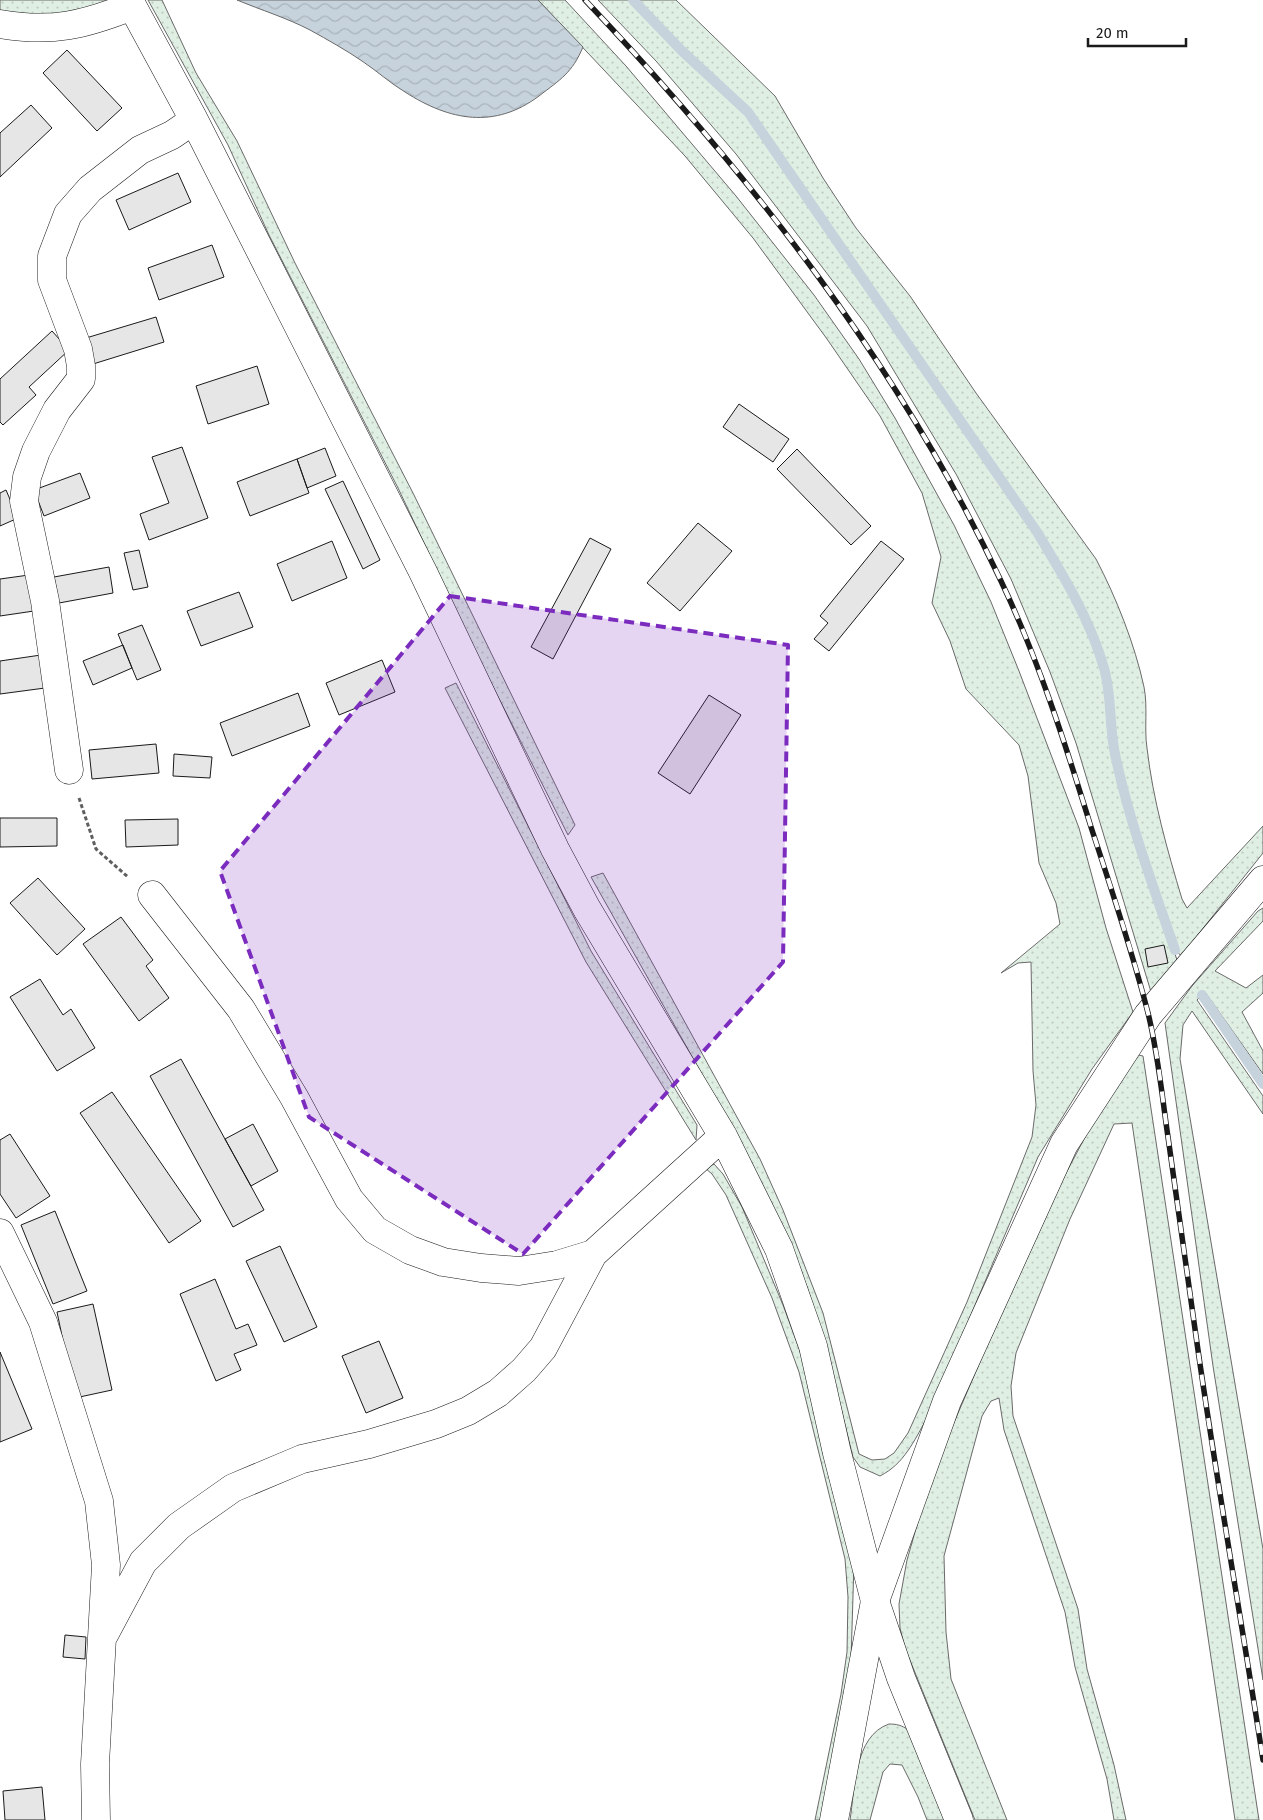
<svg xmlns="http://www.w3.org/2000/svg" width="1263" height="1820" viewBox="0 0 1263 1820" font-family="'Fira Sans',sans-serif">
<defs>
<pattern id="grass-dots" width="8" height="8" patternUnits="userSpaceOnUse" patternTransform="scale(1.25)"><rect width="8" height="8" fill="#e0efe3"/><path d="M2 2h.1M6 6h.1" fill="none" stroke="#c0ccc2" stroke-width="1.8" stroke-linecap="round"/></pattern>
<pattern id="water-waves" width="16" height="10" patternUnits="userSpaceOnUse" patternTransform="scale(1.25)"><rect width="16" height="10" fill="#c6d2dc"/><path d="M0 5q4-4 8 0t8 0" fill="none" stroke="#aab4bc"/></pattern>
</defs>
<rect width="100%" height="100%" fill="#fff"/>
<path fill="url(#grass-dots)" stroke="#6a6a6a" d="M0 0H106L107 1 90 12 50 18 0 14Z
M148 0H162L196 73 237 141 295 263 414 495 575 825 568 835 479 659 398 488 269 235 228 145Z
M538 0H565L626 66 736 196 814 295 859 359 895 418 954 525 991 602 1019 671 1079 828 1106 928 1133 1012 1092 1069 1038 1157 927 1418C914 1441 904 1464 880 1476L860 1467 853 1457 823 1336 807 1287 786 1238 730 1124 591 877 603 873 760 1159 783 1210 823 1313 859 1454 872 1460 885 1459 894 1453 908 1433 967 1302 1032 1137 1036 1105 1033 1071 1031 962 1018 963 1001 973 1060 924 1056 903 1039 863 1028 776 1019 745 966 689 950 641 932 603 941 557 922 493 880 416 827 339 753 238 685 156Z
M598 0H631L681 51 747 113 976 449 1035 533 1070 588 1102 668 1111 715 1113 753 1130 819 1177 960 1151 992 1076 743 1050 672 1011 579 956 474 867 326 835 284 736 154 656 61Z
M635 0H676L775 96 823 178 856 228 910 296 976 393 1096 559C1116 597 1135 645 1144 687 1148 707 1144 728 1147 748 1153 800 1167 849 1182 899L1187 908 1263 826V853L1181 956 1176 950 1133 818 1116 752 1113 715 1105 668 1073 587 1038 532 978 448 749 111 683 50Z
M456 683 591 951 697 1125 696 1140 586 962 445 688Z
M1263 908V921L1215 971 1246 988 1263 975V993L1242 1012 1263 1051V1074L1205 992 1197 1000 1263 1096V1114L1192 1011 1183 1025 1180 1059 1263 1549V1680L1213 1366 1165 1023 1192 986 1258 911Z
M1134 1054 1143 1056 1259 1820H1235L1132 1123 1114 1124 1070 1219 1016 1353 1011 1386 1013 1416 1078 1609 1087 1669 1114 1765 1126 1820H1114L1107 1779 1075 1667 1065 1612 1004 1430 999 1398 991 1401 982 1416 944 1556 946 1632 951 1679 1007 1820H975L905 1648 900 1628 899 1604 907 1560 931 1476 983 1355 1065 1175 1092 1124Z
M714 1164 723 1174 742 1207 783 1305 805 1365 854 1563 851 1661 821 1820H815L841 1694 847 1652 848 1597 845 1559 799 1372 772 1298 726 1195 712 1174 705 1168Z
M889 1724C896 1724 902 1725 908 1730 924 1745 940 1798 949 1820H927L918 1797 902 1765 890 1764 883 1772 870 1820H850C855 1789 854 1736 889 1724Z"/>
<path fill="url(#water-waves)" stroke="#6a6a6a" d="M237 0H538L583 47C572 73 561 79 539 96 495 129 450 121 405 92 390 83 377 71 362 61 346 50 328 40 310 30 287 18 261 10 237 0Z"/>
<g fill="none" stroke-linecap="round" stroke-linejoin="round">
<path stroke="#c6d2dc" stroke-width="10" d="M633 0 682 51 748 112 1037 532C1063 575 1090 619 1104 668 1112 696 1109 726 1115 754 1129 821 1153 886 1175 950
M1202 995 1263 1084"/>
</g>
<path fill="#e6e6e6" stroke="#1a1a1a" d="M67 50 122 108 97 131 43 73Z
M31 105 52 128 0 177V133Z
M178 173 191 202 129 230 116 200Z
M212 245 224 277 159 300 148 268Z
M156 317 164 342 93 364 86 338Z
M52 331 69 350 29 387 36 395 3 425 0 422V379Z
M257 366 269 404 208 424 196 386Z
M739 404 789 439 773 462 723 427Z
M182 447 208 518 149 540 140 514 169 503 152 457Z
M325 448 336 476 307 488 297 459Z
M797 449 871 526 851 545 777 469Z
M297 459 309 493 250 516 237 482Z
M80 473 90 498 44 516 34 490Z
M343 481 380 560 363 569 325 489Z
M6 490 18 518 0 526V493Z
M698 523 732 551 680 611 647 583Z
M590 538 611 549 553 659 531 647Z
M332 541 347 578 292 601 277 564Z
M881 541 904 559 829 651 814 639 828 623 820 616Z
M139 550 148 587 133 590 124 553Z
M109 567 113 593 59 603 54 577Z
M29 575 34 611 0 616V579Z
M239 592 253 627 201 646 187 611Z
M142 625 161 670 137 680 118 634Z
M123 645 132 668 93 685 83 661Z
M41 655 45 688 0 694V661Z
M382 660 395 692 339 715 326 683Z
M298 693 310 726 232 756 220 723Z
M709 695 741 715 690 794 658 773Z
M156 744 159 773 92 779 89 750Z
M174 754 212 757 210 778 173 776Z
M0 818H57V846L0 847Z
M178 819V845L126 847 125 820Z
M38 878 85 929 57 955 10 903Z
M121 917 153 960 146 966 169 998 139 1021 83 944Z
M1164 945 1168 963 1148 967 1145 949Z
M40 979 63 1015 71 1009 95 1048 57 1071 10 997Z
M181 1059 264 1210 233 1227 150 1076Z
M112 1092 201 1221 169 1243 80 1113Z
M253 1124 278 1171 251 1186 225 1139Z
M10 1134 50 1196 16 1218 0 1194V1140Z
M55 1211 87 1291 53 1304 21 1225Z
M280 1246 317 1327 284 1342 246 1261Z
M215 1279 236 1329 248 1324 257 1345 234 1354 241 1370 216 1381 180 1294Z
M93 1304 112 1390 75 1398 57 1312Z
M379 1341 403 1398 366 1413 342 1356Z
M0 1352 32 1429 0 1442Z
M65 1635 86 1637 85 1659 63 1657Z
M42 1787 45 1820H5L3 1791Z"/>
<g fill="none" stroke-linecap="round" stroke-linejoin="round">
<g stroke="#1a1a1a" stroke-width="29">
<path id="minor" d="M129 0 194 120 423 572 555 849 587 909 723 1136 779 1249 813 1346 837 1453 875 1601 901 1678 959 1820
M0 24C52 33 84 25 132 6
M69 770 45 601 24 501 27 477 36 451 57 410 81 379V366L78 349 52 280V256L68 214 90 189 140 150 172 135 194 120
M152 895 241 1009 294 1097 349 1199 375 1230 410 1250 443 1262 481 1268 519 1271 557 1265 593 1254
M0 1233 43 1322 99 1501 106 1565 95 1764 96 1820
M104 1635 143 1562 179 1526 233 1488 302 1459 369 1444 436 1424 468 1411 498 1393 524 1370 543 1348 593 1254 723 1136"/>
</g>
<g stroke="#1a1a1a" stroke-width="29">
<path id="major" d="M834 1820 875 1601 947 1401 1064 1144 1148 1015 1263 880"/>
</g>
<path stroke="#5f5f5f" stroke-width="3" stroke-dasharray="4 2.5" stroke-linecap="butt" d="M79 798 96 849 128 877"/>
<use href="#minor" stroke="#fff" stroke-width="28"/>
<use href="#major" stroke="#fff" stroke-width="28"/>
<g stroke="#1a1a1a" stroke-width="5.5">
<path id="rail" d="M585 0C749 173 899 364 1001 581 1039 661 1065 743 1091 827 1111 888 1132 950 1148 1013 1158 1053 1162 1096 1168 1137 1177 1201 1186 1265 1195 1329 1215 1473 1241 1617 1263 1760"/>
</g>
<use href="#rail" stroke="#fff" stroke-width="4" stroke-dasharray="11" stroke-linecap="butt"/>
</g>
<path fill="#7b2cbf" fill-opacity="0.2" stroke="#7b2cbf" stroke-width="4" stroke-dasharray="10 6" stroke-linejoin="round" d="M450 596 788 645 783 962 523 1254 309 1117 220 871Z"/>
<path d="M1088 38v8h98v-8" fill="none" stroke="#1a1a1a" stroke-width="2.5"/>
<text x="1096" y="38" font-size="15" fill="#1a1a1a" stroke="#ffffff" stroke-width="4" paint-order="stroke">20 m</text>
</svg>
